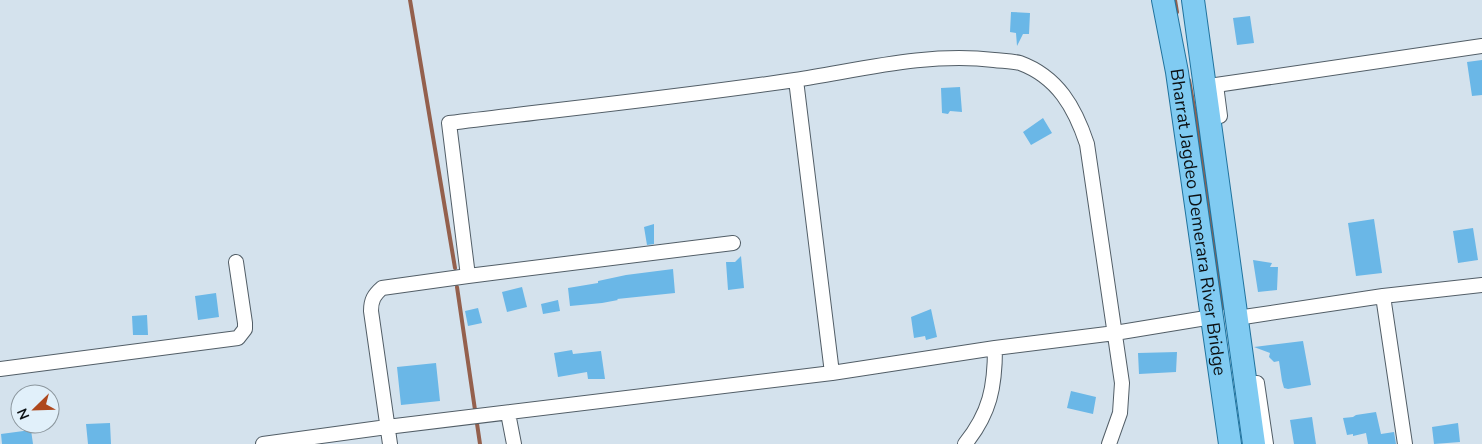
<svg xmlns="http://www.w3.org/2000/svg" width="1482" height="444" viewBox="0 0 1482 444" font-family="'Nunito Sans',sans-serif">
<rect width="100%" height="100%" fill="#d4e2ed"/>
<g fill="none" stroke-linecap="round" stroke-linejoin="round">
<path stroke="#94604d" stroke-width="4" d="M410 0 455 268
M1175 0 1177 12
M1189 80 1198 129 1224 308
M457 287 480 444"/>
</g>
<path fill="#6ab7e7" d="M1011 12 1030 13 1029 34H1023L1017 46 1016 33 1010 32Z
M1250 16 1254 43 1237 45 1233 18Z
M1482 60V95L1472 96 1467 62Z
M960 87 962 112 950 111 948 114 942 113 941 88Z
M1043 118 1052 133 1031 145 1023 132Z
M1374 219 1382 273 1356 276 1348 223Z
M654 224V244L647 245 644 227Z
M1473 228 1478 260 1458 263 1453 231Z
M741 256 744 288 728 290 726 262H735Z
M1253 260 1272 263 1270 267H1278L1277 290 1258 292Z
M673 269 675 293 617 299 618 300 602 303 570 306 568 288 598 283V281L626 275Z
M522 287 527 307 507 312 502 292Z
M216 293 219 317 198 320 195 296Z
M558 300 560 311 543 314 541 304Z
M478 308 482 323 468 326 465 311Z
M931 309 937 337 926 340 925 336 914 338 911 317Z
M147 315 148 335H133L132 316Z
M1303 341 1311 385 1288 389 1284 388 1282 381 1279 361 1274 362 1269 357 1270 353 1254 347Z
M572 350 573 354 601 351 605 379H588L587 372 558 377 554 353Z
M1177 352 1176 372 1139 374 1138 353Z
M436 363 440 401 401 405 397 367Z
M1071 391 1096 397 1093 414 1067 408Z
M1376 412 1381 434 1394 432 1396 444H1368L1366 433 1353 436V434L1347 435 1343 418 1353 417 1356 415Z
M1312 417 1316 444H1294L1290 420Z
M110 423 111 444H88L86 424Z
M1458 423 1460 442 1434 444 1432 427Z
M31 430 33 444H2L1 434Z"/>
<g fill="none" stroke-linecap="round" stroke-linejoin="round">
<g stroke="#525e67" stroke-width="16">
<path id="minor" d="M796 80 832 373
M1220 116 1216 85 1482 46
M468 276 449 123C564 109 680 97 795 80 860 70 927 52 994 60 1002 61 1012 61 1020 63 1058 77 1075 108 1087 144L1122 383 1120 413 1109 444
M1383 296 1405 444
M1237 318 1383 296 1482 285
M0 369 238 338 245 329V323L236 262
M1257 383 1266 444
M508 413 514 444
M263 444 387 427 832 373 995 348 1115 333 1212 317
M390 444 371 311C371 300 374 295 382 288L468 276 733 243
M965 444C990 413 995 387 995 348"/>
</g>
<g stroke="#20739e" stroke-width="24">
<g id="primary">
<path id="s1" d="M1163 0 1177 72 1230 444"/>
<path d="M1193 0 1254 444"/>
</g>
</g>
<use href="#minor" stroke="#fff" stroke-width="14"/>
<use href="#primary" stroke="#80cbf2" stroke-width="22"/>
</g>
<g text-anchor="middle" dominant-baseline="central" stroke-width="5" stroke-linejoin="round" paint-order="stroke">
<g font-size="18" fill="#0c1114" stroke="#e1f0fa">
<text stroke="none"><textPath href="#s1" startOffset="225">Bharrat Jagdeo Demerara River Bridge</textPath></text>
</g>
</g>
<g transform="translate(35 409) rotate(247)"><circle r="24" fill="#e1f0fa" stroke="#8c979e"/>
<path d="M0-4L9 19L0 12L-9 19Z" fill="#ae481d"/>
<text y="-8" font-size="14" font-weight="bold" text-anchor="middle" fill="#0c1114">N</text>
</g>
</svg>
